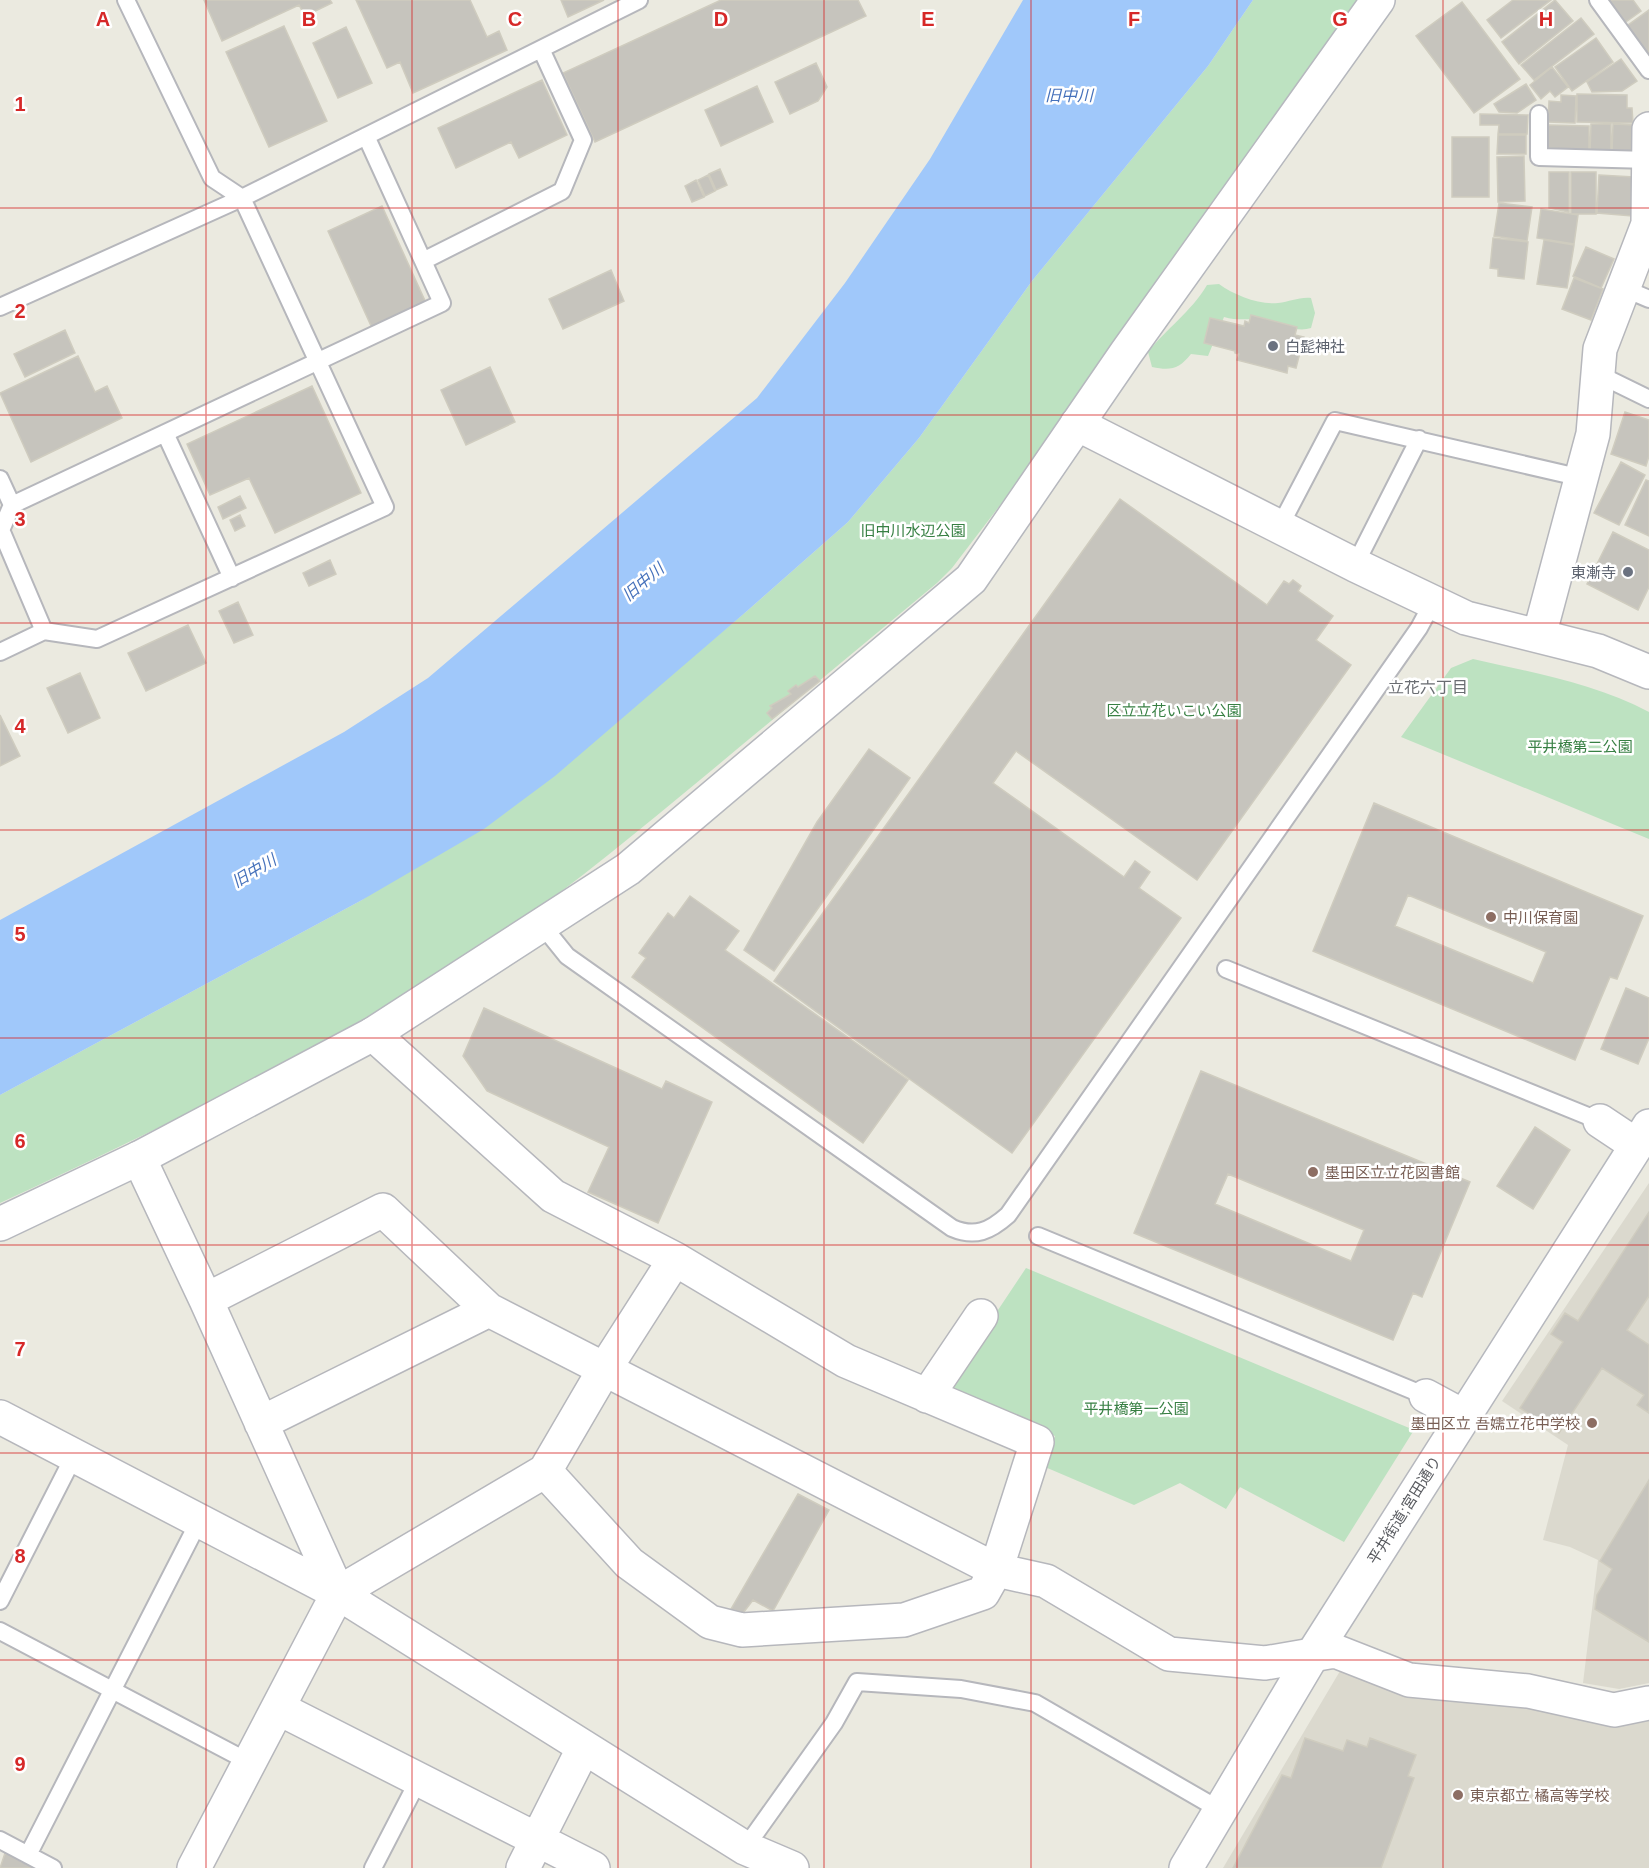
<svg xmlns="http://www.w3.org/2000/svg" width="1649" height="1868" viewBox="0 0 1649 1868" font-family="Helvetica,'Noto Sans JP',sans-serif">
<rect width="100%" height="100%" fill="#ebeae0"/>
<path fill="#dbd9ce" d="M1649 1183V1683L1619 1689 1583 1683 1598 1560 1570 1547 1543 1540 1568 1445 1502 1401Z
M1343 1666 1649 1715V1868H1223Z"/>
<path fill="#bde2c1" d="M1253 0H1363L1004 500 952 568 937 583C860 647 783 711 706 775 640 829 575 885 504 932 345 1038 174 1123 0 1203V1095L362 900 655 688 747 611 848 522 919 438 1032 281 1208 66Z
M1219 284C1234 295 1259 305 1278 303 1290 302 1298 297 1311 298L1315 313 1311 328C1296 333 1277 323 1261 320 1248 318 1237 321 1224 317L1208 356 1191 354C1179 369 1171 371 1152 367L1148 352C1166 329 1191 312 1207 285Z
M1473 659C1534 673 1594 683 1649 712V839L1401 737 1451 668Z
M1026 1268 1414 1430 1344 1542 1240 1487 1226 1509 1180 1483 1134 1505 1045 1467 1055 1436 942 1394Z"/>
<path fill="#a0c8fa" d="M1023 0H1253L1208 66 1032 281 919 438 848 522 747 611 555 776 484 829 362 900 0 1095V920L344 732 428 678 757 398 845 283 930 159Z"/>
<path fill="#c6c4bd" stroke="#cfccbf" stroke-width="1.5" fill-rule="evenodd" d="M204 0H330L332 3 305 16 299 5 222 41Z
M356 0H470L487 37 499 31 507 50 413 93 400 62 387 68Z
M561 0H604L568 17Z
M721 0H858L866 16 595 142 563 73Z
M1513 0H1551L1501 38 1487 20Z
M1555 0 1573 21 1519 64 1502 42Z
M1606 0H1633L1641 11 1623 24Z
M1462 2 1520 79 1474 113 1416 36Z
M1649 10V56L1645 58 1624 28Z
M1581 18 1594 34 1534 80 1521 65Z
M284 26 327 121 269 147 226 52Z
M346 27 372 83 338 98 313 43Z
M1596 38 1613 62 1572 91 1555 67Z
M1621 59 1637 81 1622 91 1592 92 1587 82Z
M816 63 827 87 818 101 790 114 775 82Z
M1552 67 1568 87 1555 97 1550 91 1541 99 1530 85Z
M542 80 567 135 519 158 511 142 456 168 438 128Z
M1526 84 1536 100 1517 113 1499 112 1494 104Z
M757 86 773 122 721 146 705 110Z
M1577 94 1627 95V108H1632L1633 123 1577 122Z
M1561 95 1576 96 1575 123 1548 122 1549 101 1561 102Z
M1480 114 1528 115 1527 134H1498L1499 125H1480Z
M1591 124H1611V152H1590Z
M1613 124 1635 125V151L1612 150Z
M1548 125 1589 126V151H1548Z
M1498 135H1526V154H1497Z
M1452 137H1489V197H1452Z
M1524 156 1525 201 1498 202 1497 157Z
M720 169 727 185 716 190 709 174Z
M1549 172H1569V212L1549 208Z
M1571 172H1596V214H1571Z
M708 175 715 191 705 196 698 180Z
M1599 175 1634 177 1632 216 1597 213Z
M696 180 704 197 692 202 685 186Z
M1499 203 1532 207 1527 241 1494 236Z
M382 206 426 303 372 328 328 231Z
M1541 209 1578 215 1574 244 1537 238Z
M1493 238 1528 242 1524 279 1498 276V269L1490 268Z
M1544 240 1574 245 1567 288 1537 284Z
M1586 247 1614 259 1601 288 1573 276Z
M611 270 624 301 563 329 549 299Z
M1574 278 1603 289 1591 320 1562 309Z
M1251 315 1297 327 1295 335 1304 337 1296 368 1288 366 1287 373 1237 360 1239 354 1235 353V351L1204 343 1210 318 1244 326 1245 321 1249 323Z
M65 330 75 353 25 377 14 354Z
M78 356 95 392 107 386 122 418 31 462 0 393Z
M490 367 515 422 466 445 441 390Z
M312 386 361 493 275 533 249 478 210 495 187 444Z
M1625 412 1649 420V456L1646 466 1611 454Z
M1621 462 1645 475 1619 525 1594 513Z
M1646 480 1649 481V536L1625 525Z
M240 496 246 508 223 519 218 507Z
M1120 499 1267 605 1284 581 1289 584 1293 580 1301 586 1298 591 1333 616 1316 640 1351 665 1197 880 1016 751 993 783 1124 877 1135 861 1150 872 1139 888 1181 918 1012 1153 774 981Z
M240 515 245 526 235 531 230 520Z
M1613 532 1649 550V587L1638 610 1587 584Z
M330 560 336 574 309 586 303 573Z
M238 602 253 635 234 643 219 611Z
M188 625 206 663 146 691 128 653Z
M80 673 100 718 68 733 47 688Z
M815 676 820 681 772 719 767 713 772 708 770 706 791 694 788 691 796 685 798 687Z
M0 715 20 756 0 766Z
M869 749 910 778 774 971 744 950 817 822Z
M1374 803 1643 916 1617 979 1610 977 1575 1060 1313 951ZM1408 895 1546 952 1533 983 1395 926Z
M690 896 739 931 725 950 908 1080 863 1143 632 977 646 958 639 953 668 913 674 918Z
M1626 988 1649 998V1038L1638 1064 1601 1049Z
M484 1008 662 1089 666 1081 712 1102 658 1223 588 1192 609 1147 487 1091 463 1056Z
M1201 1071 1470 1182 1422 1297 1413 1293 1393 1340 1134 1233ZM1228 1174 1364 1230 1351 1261 1215 1204Z
M1535 1127 1570 1150 1533 1209 1497 1186Z
M1649 1212V1296L1627 1330 1649 1345V1413L1637 1405 1644 1395 1602 1368 1559 1433 1520 1408 1563 1342 1551 1334 1565 1313 1578 1321Z
M1649 1480V1642L1595 1609 1597 1595 1612 1569 1600 1561Z
M798 1494 829 1510 773 1611 753 1600 743 1613 731 1609Z
M1305 1738 1343 1751 1347 1740 1367 1747 1370 1738 1416 1755 1408 1776 1414 1778 1381 1868H1233L1282 1775 1291 1778Z
M5 1853 34 1868H0Z"/>
<g fill="none" stroke-linecap="round" stroke-linejoin="round">
<g stroke="#b6b7bc" stroke-width="20">
<path id="lane" d="M1598 0 1649 70
M1539 114V157L1649 160
M366 136 423 261
M1623 288 1649 299
M0 307 242 198 639 0
M1598 374 1649 399
M165 433 232 578
M0 479 12 505 1 530 44 631 97 639 385 507 242 198 212 178 126 0
M12 505 442 303 423 261 562 191 583 140 541 49
M1280 526 1335 421 1582 478
M1355 565 1419 439
M0 652 44 631
M542 925 567 956 952 1228C975 1238 990 1231 1008 1215L1419 628 1433 602
M1226 969 1600 1121
M1038 1236 1426 1396
M0 1601 74 1456
M0 1631 249 1762
M0 1840 53 1868
M745 1848 834 1723 857 1682 961 1689 1035 1703 1220 1810
M28 1855 199 1521
M373 1868 419 1779"/>
</g>
<g stroke="#b6b7bc" stroke-width="36">
<path id="street" d="M1077 424 1355 565 1466 618 1598 651 1649 672
M1539 636 1593 434 1600 349 1648 224 1649 129
M1600 1121 1636 1145
M139 1158 206 1300 338 1593 545 1471 629 1563 710 1622 742 1630 904 1620 983 1593 996 1570 1037 1442 846 1361 675 1259 553 1196 373 1034
M206 1300 383 1210 489 1310 996 1570 1046 1581 1169 1654 1265 1663 1335 1651 1409 1680 1528 1691 1614 1710 1649 1703
M927 1396 981 1316
M1426 1396 1463 1416
M0 1417 338 1593 745 1848 792 1868
M261 1423 489 1310
M545 1471 604 1370 675 1259
M278 1708 593 1868
M194 1868 338 1593
M523 1868 584 1747"/>
</g>
<g stroke="#b6b8be" stroke-width="36">
<path id="secondary" d="M0 1224 139 1158 373 1034 628 869 971 579 1126 353 1378 0
M1186 1868 1313 1654 1649 1126"/>
</g>
<use href="#lane" stroke="#fff" stroke-width="16"/>
<use href="#street" stroke="#fff" stroke-width="33"/>
<use href="#secondary" stroke="#fff" stroke-width="33"/>
</g>
<path fill="none" stroke="#d62828" stroke-width="1.5" stroke-opacity="0.55" d="M206 0V1868M412 0V1868M618 0V1868M824 0V1868M1031 0V1868M1237 0V1868M1443 0V1868M0 208H1649M0 415H1649M0 623H1649M0 830H1649M0 1038H1649M0 1245H1649M0 1453H1649M0 1660H1649"/>
<g fill="#6b7280" stroke="#fff" stroke-width="2">
<circle cx="1273" cy="346" r="6"/>
<circle cx="1628" cy="572" r="6"/>
</g>
<g fill="#8d6e63" stroke="#fff" stroke-width="2">
<circle cx="1491" cy="917" r="6"/>
<circle cx="1313" cy="1172" r="6"/>
<circle cx="1592" cy="1423" r="6"/>
<circle cx="1458" cy="1795" r="6"/>
</g>
<g text-anchor="middle" dominant-baseline="central" stroke-width="5" stroke-linejoin="round" paint-order="stroke">
<g font-size="15" fill="#5b616d" stroke="#fff" text-anchor="start">
<text x="1285" y="346">白髭神社</text>
<text x="1616" y="572" text-anchor="end">東漸寺</text>
</g>
<g font-size="15" fill="#388044" stroke="#fff">
<text x="913" y="530">旧中川水辺公園</text>
<text x="1174" y="710">区立立花いこい公園</text>
<text x="1580" y="746">平井橋第二公園</text>
<text x="1136" y="1408">平井橋第一公園</text>
</g>
<g font-size="15" fill="#785e54" stroke="#fff" text-anchor="start">
<text x="1503" y="917">中川保育園</text>
<text x="1325" y="1172">墨田区立立花図書館</text>
<text x="1580" y="1423" text-anchor="end">墨田区立 吾嬬立花中学校</text>
<text x="1470" y="1795">東京都立 橘高等学校</text>
</g>
<g font-size="15" fill="#595b60" stroke="#fff">
<text transform="translate(1404 1510) rotate(-58)">平井街道;宮田通り</text>
</g>
<g font-size="16" font-style="italic" fill="#4571bb" stroke="#fff">
<text x="1069" y="95">旧中川</text>
<text transform="translate(643 582) rotate(-40)">旧中川</text>
<text transform="translate(254 871) rotate(-31)">旧中川</text>
</g>
<g font-size="16" fill="#6a6d72" stroke="#fff">
<text x="1428" y="687">立花六丁目</text>
</g>
</g>
<g font-size="20" text-anchor="middle" font-weight="bold" fill="#d62828" stroke="#fff" stroke-width="5" stroke-linejoin="round" paint-order="stroke">
<text x="103" y="26">A</text>
<text x="309" y="26">B</text>
<text x="515" y="26">C</text>
<text x="721" y="26">D</text>
<text x="928" y="26">E</text>
<text x="1134" y="26">F</text>
<text x="1340" y="26">G</text>
<text x="1546" y="26">H</text>
<text x="20" y="111">1</text>
<text x="20" y="318">2</text>
<text x="20" y="526">3</text>
<text x="20" y="733">4</text>
<text x="20" y="941">5</text>
<text x="20" y="1148">6</text>
<text x="20" y="1356">7</text>
<text x="20" y="1563">8</text>
<text x="20" y="1771">9</text>
</g>
</svg>
